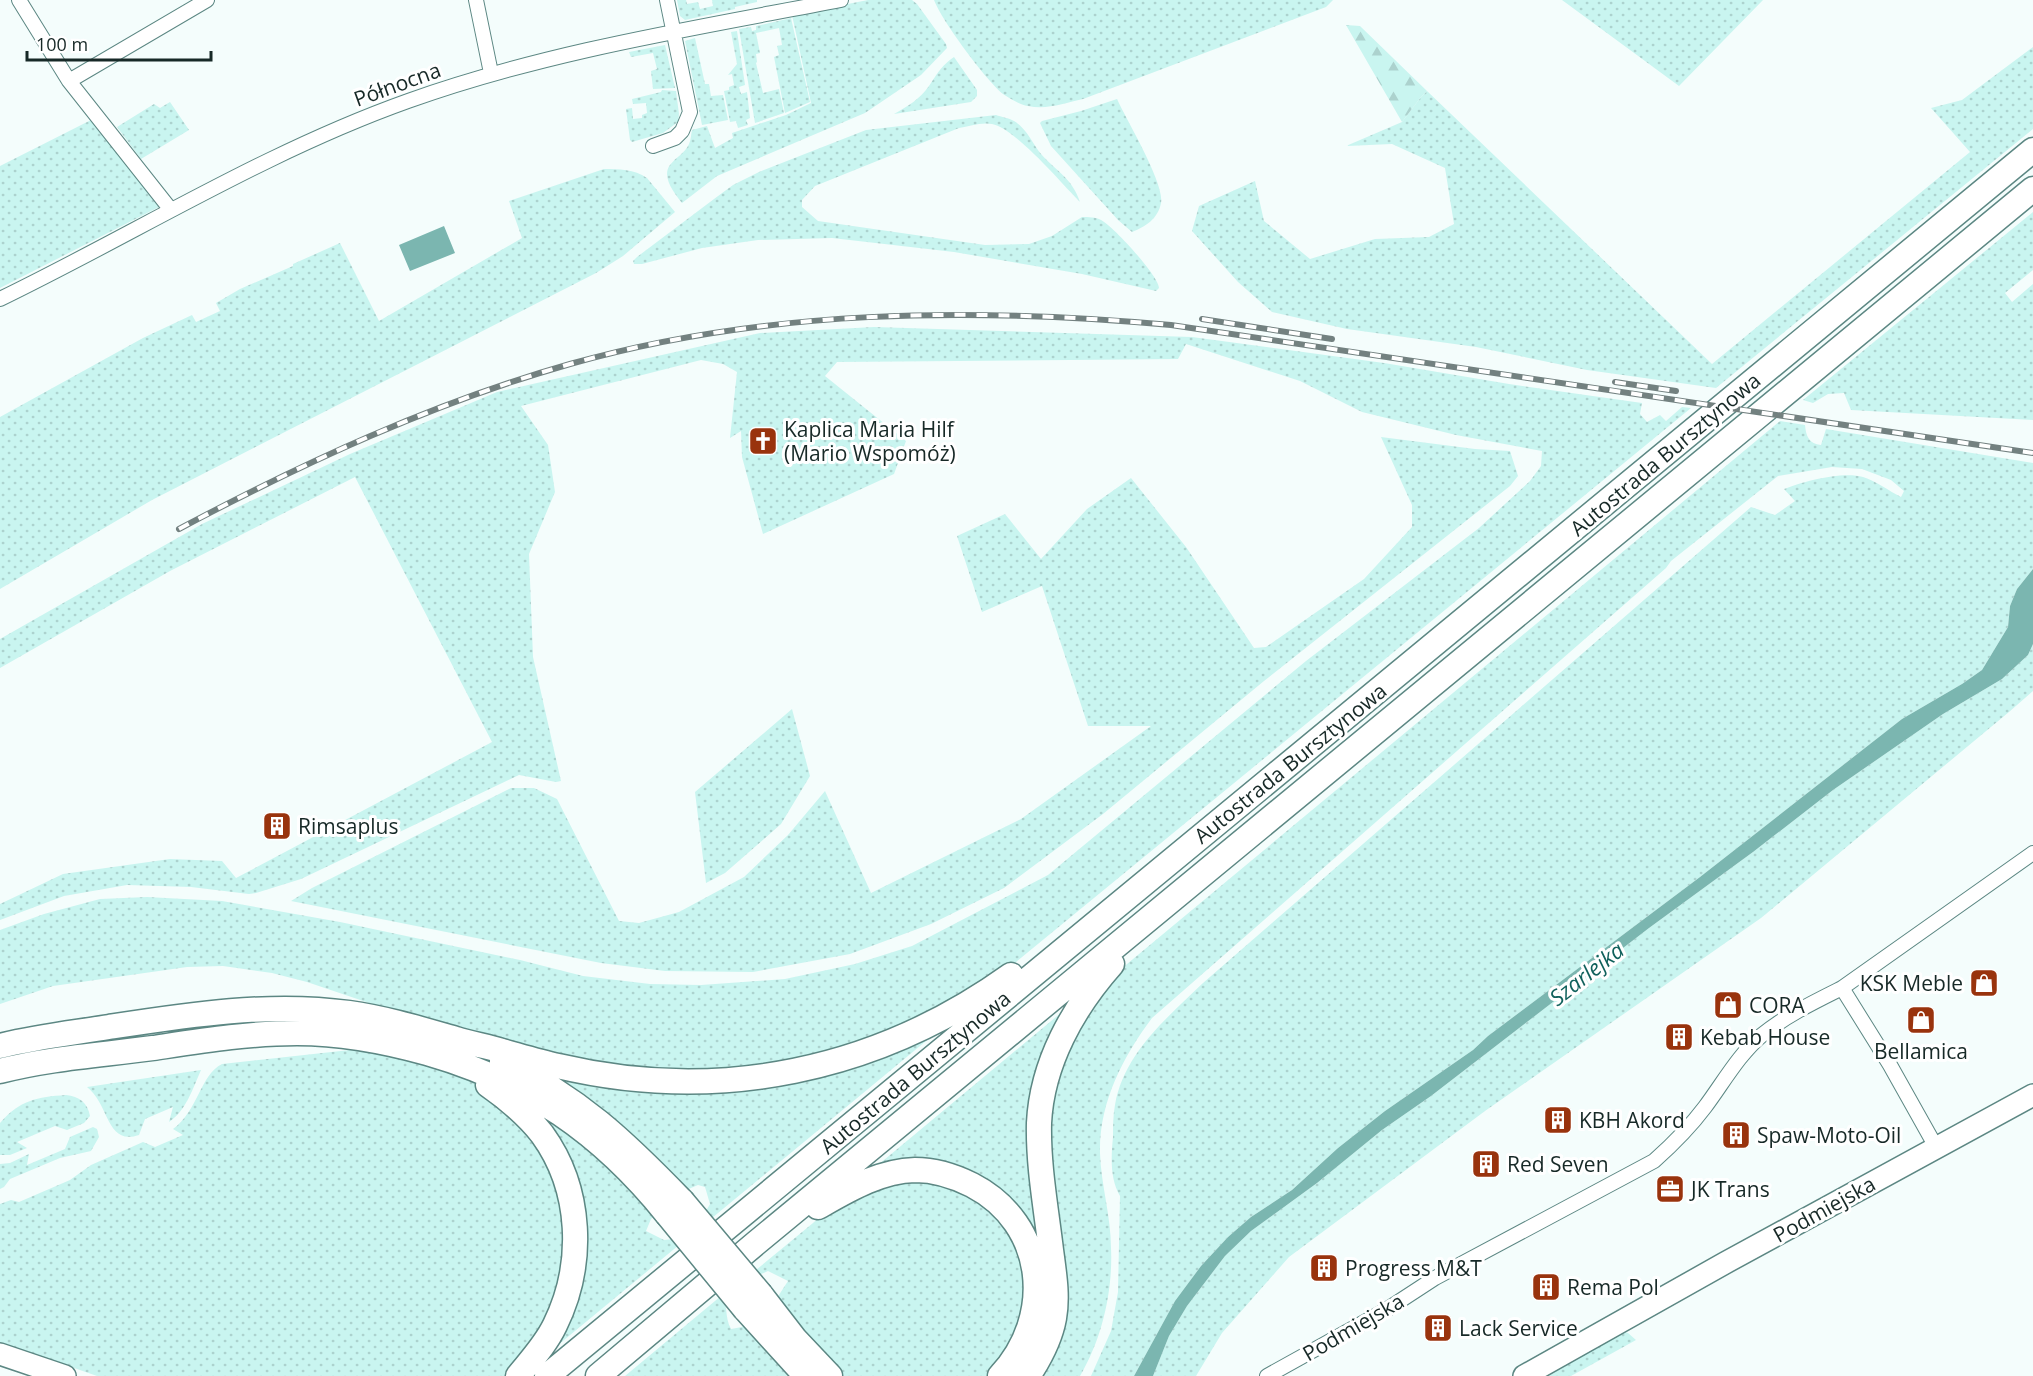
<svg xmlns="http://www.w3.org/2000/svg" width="2033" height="1376" viewBox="0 0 2033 1376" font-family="'Open Sans',sans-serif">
<defs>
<pattern id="grass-dots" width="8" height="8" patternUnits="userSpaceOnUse" patternTransform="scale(1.5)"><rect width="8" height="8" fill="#c9f5f0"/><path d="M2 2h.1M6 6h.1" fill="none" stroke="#acd2ce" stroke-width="1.8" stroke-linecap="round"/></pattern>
<pattern id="forest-firs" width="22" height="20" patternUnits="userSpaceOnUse" patternTransform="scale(1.5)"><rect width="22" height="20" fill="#c9f5f0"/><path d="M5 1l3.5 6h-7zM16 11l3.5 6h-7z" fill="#acd2ce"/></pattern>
</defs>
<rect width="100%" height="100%" fill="#f4fdfc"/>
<path fill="url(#grass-dots)" d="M677 0H686L687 4 698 2 700 9 713 6 712 0H709H757V2L735 7V9L685 20 680 16Z
M868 0H912L917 4 946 44 947 48 921 75 865 113 717 176 682 203C675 194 661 177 670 165 676 157 685 153 689 144 691 140 691 134 692 130L707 126 715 148 733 138 732 133 786 115 811 103 792 15Z
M934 0H1333L1326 7 1083 99C1065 103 1047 110 1028 106 1020 105 1009 98 1003 94 985 79 942 21 934 0Z
M1562 0H1763L1679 86Z
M791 18 810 102 785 113 774 57 779 55 777 46 782 45 779 28 756 33 760 53 756 54 757 62 756 63 763 93 779 89 784 113 755 123 739 29 751 27 752 31 756 30V26Z
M737 31 745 85 739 87 741 94 747 92 750 118 746 120 748 125 738 128 736 121 730 122 724 91 729 90V87L734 85 732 74 728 75 737 64 731 32Z
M695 38 705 84H709L711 96 723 95 728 120 702 125 685 41Z
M665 45 675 88 653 89 651 71 657 69 653 53 631 57 629 52Z
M2033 47V129L1716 388 1587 370 1476 347 1347 329 1272 312 1238 282 1192 231 1199 206 1255 181 1264 221 1310 259 1375 239 1429 237 1454 224 1445 168 1392 144 1346 146 1402 122 1421 97 1427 91 1712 364 1970 152 1931 108 1962 100Z
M954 57 977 90V96L971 102 894 114C907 107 921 98 929 86 938 73 940 67 954 57Z
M662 90 676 91 679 114 678 122 663 133 632 142 630 140 626 109 632 108 633 119 642 118V115L647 113 646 103 633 104 632 99 661 92Z
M1117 99C1126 119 1165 184 1161 203 1158 219 1145 227 1132 232L1118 220 1051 146 1040 123 1042 121 1081 111Z
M170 102 189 130 141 159 117 127 154 104 160 108Z
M996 115C1001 117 1009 118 1014 121 1027 129 1032 143 1041 154 1057 172 1072 178 1080 202 1062 184 1015 128 992 124 981 122 970 126 959 128L815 186 802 200V207L818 221 985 245 1029 244 1052 236 1082 217C1088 217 1096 217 1101 220 1112 225 1159 276 1159 288L1156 291 1082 274 954 252 832 238 758 240 702 248 642 264H634L633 261 637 257 714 199 733 185 759 172 866 130Z
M91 120 159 207 0 288V166Z
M604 169C619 169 634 169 647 178L675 212 623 256 596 273 152 500 0 589V417L143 338 192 315 196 322 220 311 216 303 240 289 293 266V264L340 243 379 321 522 238 509 201Z
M2033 212V270L2005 293 2012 302 2033 284V420L1851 410 1844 393 1828 394 1813 403 1803 400Z
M874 327 1192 337 1384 363 1509 384 1642 403 1640 414 1647 422 1660 415 1666 421 1682 407 1691 408 1010 967 984 985 852 1048 729 1073 598 1068 381 1007 307 982 272 973 223 966 187 967 53 986 0 1004V930L44 914 100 899 147 897 222 901 340 922 520 960 583 976 650 984 701 985 785 979 855 964 912 946 1048 875 1306 661 1479 528 1530 481 1541 466 1542 451 1456 435 1362 412 1300 381 1186 344 1178 359 837 362 825 376 906 441 894 474 763 534 742 457 741 431 730 438 737 372 723 364 701 360 521 406 548 445 555 492 529 554 533 657 561 781 556 782 519 775 301 879 256 893 249 894 191 887 127 885 64 896 0 920V904L63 874 170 859 222 861 236 878 492 742 355 477 170 571 0 668V639L202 524 350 454 497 392 760 333Z
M1780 421 1805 425C1806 436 1809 444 1821 445L1826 429 2033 463V569L2017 589 2010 606 2008 627 1982 670 1962 684 1902 719 1700 877 1488 1036 1473 1050 1385 1111 1338 1148 1292 1190 1251 1217 1228 1237 1201 1266 1175 1301 1134 1376H1091L1111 1331 1118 1292 1120 1196C1110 1179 1111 1157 1113 1137 1113 1127 1113 1115 1115 1105 1124 1053 1167 1018 1203 983L1751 507 1775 515 1795 501 1784 489C1804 481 1843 471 1863 477 1876 481 1889 491 1901 497L1904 491 1891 480 1862 469 1832 467 1778 476 1671 561 1666 568 1152 1018C1123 1057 1099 1102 1100 1153 1101 1185 1111 1216 1111 1248 1113 1291 1102 1339 1080 1376H1035L1045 1132 1068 1041 1115 974Z
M1381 437 1475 449 1510 451 1518 476 1510 486 1264 681 1103 814 1004 888 931 924 850 954 753 972 665 971 601 963 291 901 312 888 511 788H534L557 799 619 921 639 923 679 912 744 877 788 835 825 791 871 893 1021 819 1151 726H1088L1042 586 982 612 957 536 1005 514 1041 559 1087 509 1131 478 1186 547 1254 648 1266 647 1364 579 1412 527V505Z
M2033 644V691L2009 712 1761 918 1485 1111 1289 1257 1222 1333 1196 1376H1153L1169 1336 1187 1306 1225 1256 1251 1231 1317 1183 1382 1130 1431 1096 1649 928 1753 852 1833 790 1943 714 2002 679 2028 655Z
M792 709 810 776 781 824 725 873 706 883 695 792Z
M1068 1007 1049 1048 1045 1264 1017 1210 878 1165Z
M949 1022 712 1218 706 1211 710 1204 705 1187 698 1185 684 1191 533 1066 700 1087Z
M359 1049 402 1054 470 1080 482 1088 547 1156 569 1236 551 1316 509 1376H97L0 1342V1204L11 1200 19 1202 70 1180 91 1165 143 1142 155 1147 183 1135 173 1129C198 1111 200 1075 222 1064Z
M201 1070C193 1088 186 1111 169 1122L173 1107 145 1119 139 1135C106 1146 110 1105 87 1087Z
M66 1095C79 1096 88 1103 90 1116L84 1123 67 1130 55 1126 17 1142 27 1148 10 1155H0V1123C20 1100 37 1097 66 1095Z
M536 1115 571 1129 658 1212 651 1219 646 1231 664 1240 673 1239 679 1245 552 1350 582 1258Z
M93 1127 97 1129 99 1137 91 1151 60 1158 10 1179 4 1187 0 1189V1164L10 1163 29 1154 27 1165 65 1149 70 1137Z
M945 1181 993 1206 1024 1253 1026 1321 990 1376H840L775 1301 788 1281 768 1271 759 1275 756 1270 830 1209 880 1183Z
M721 1296C729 1306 724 1316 731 1329L742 1327 748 1322 796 1376H625Z
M1617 1330 1628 1333 1636 1340 1571 1376H1544Z"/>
<path fill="url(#forest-firs)" d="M1346 25 1360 26 1427 91 1421 97 1402 122Z"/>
<path fill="#7bb6b0" d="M444 226 455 253 410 271 399 245Z
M2033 569V644L2028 655 2002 679 1943 714 1833 790 1753 852 1649 928 1431 1096 1382 1130 1317 1183 1251 1231 1225 1256 1187 1306 1169 1336 1153 1376H1134L1175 1301 1201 1266 1228 1237 1251 1217 1292 1190 1338 1148 1385 1111 1473 1050 1488 1036 1700 877 1902 719 1962 684 1982 670 2008 627 2010 606 2017 589Z"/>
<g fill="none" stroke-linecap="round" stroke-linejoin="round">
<g stroke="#5c8783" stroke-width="16">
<path id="street" d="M19 0 69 81 171 210
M476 0 491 73
M69 81 207 0
M653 146 675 138 682 131 690 112 667 0
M0 299C136 233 265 152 408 101 548 51 696 28 841 0
M1842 988 1890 1065 1936 1147
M1267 1376 1386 1310 1435 1278 1654 1161C1672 1145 1690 1127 1705 1107 1723 1083 1739 1054 1762 1035 1785 1016 1816 1001 1842 988L2033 853"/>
</g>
<g stroke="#5c8783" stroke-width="24">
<path id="primary" d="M0 1354 65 1376
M1524 1376 1725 1263 2033 1095"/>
</g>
<g stroke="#5c8783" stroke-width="27">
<path id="highway" d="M0 1046C35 1037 72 1033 109 1027 187 1015 269 1002 349 1013 385 1018 421 1029 456 1039 471 1044 487 1046 502 1051 520 1056 539 1062 558 1066 719 1104 877 1071 1011 975
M502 1061C579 1098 624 1141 682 1201
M0 1071C50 1058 102 1055 153 1048 200 1041 249 1033 297 1033 341 1033 384 1041 427 1053 528 1082 601 1132 667 1214
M488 1085C508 1099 527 1115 542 1134 582 1189 585 1264 555 1325 546 1344 531 1360 518 1376
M818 1207C848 1190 879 1171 915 1170 936 1170 954 1176 972 1185 1047 1224 1055 1317 1000 1376
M761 1295 795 1339 830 1376
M745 1309 806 1376
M547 1376 2033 150
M598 1376 756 1243 2033 189
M1028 1376C1040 1358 1050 1340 1054 1318 1058 1296 1054 1273 1051 1250 1046 1208 1038 1165 1039 1123 1042 1063 1073 1008 1112 964"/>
</g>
<use href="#street" stroke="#fff" stroke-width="14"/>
<use href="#primary" stroke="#fff" stroke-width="21"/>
<use href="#highway" stroke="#fff" stroke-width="24"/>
<g stroke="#738180" stroke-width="6">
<path id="rail" d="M1202 319 1332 339
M1615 382 1676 391
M179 529C305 462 433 403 570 364 765 309 971 307 1171 325L2033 453"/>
</g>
<use href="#rail" stroke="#fff" stroke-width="4" stroke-dasharray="11" stroke-linecap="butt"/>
<g stroke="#5c8783" stroke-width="27" stroke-linecap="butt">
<path id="highway-bridge" d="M682 1201 761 1295
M667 1214 745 1309"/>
</g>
<use href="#highway-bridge" stroke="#fff" stroke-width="24"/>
</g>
<defs>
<g id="church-square" transform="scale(1.5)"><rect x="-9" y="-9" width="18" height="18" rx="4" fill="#99330d" stroke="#fff"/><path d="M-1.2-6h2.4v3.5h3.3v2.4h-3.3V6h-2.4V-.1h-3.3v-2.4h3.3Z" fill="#fff"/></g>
<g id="building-square" transform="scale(1.5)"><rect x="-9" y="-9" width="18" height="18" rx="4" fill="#99330d" stroke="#fff"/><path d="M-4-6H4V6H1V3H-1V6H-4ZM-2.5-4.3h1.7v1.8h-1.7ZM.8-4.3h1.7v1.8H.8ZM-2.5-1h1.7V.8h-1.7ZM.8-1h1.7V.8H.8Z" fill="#fff"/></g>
<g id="shop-square" transform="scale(1.5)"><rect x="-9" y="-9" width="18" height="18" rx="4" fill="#99330d" stroke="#fff"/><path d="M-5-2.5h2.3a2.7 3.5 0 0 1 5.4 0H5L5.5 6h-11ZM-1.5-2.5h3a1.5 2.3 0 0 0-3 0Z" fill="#fff"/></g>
<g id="office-square" transform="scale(1.5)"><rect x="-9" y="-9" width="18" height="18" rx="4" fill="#99330d" stroke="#fff"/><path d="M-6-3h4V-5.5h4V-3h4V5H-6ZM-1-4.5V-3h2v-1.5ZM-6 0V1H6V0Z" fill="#fff"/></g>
</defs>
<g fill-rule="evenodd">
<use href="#church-square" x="763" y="441"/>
<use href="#building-square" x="277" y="826"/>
<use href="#shop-square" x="1984" y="983"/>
<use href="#shop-square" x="1728" y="1005"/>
<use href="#shop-square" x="1921" y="1020"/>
<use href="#building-square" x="1679" y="1037"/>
<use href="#building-square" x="1558" y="1120"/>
<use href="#building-square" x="1736" y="1135"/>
<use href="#building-square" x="1486" y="1164"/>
<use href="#office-square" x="1670" y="1189"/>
<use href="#building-square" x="1324" y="1268"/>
<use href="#building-square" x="1546" y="1287"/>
<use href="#building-square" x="1438" y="1328"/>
</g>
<g text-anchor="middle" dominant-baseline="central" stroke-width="6" stroke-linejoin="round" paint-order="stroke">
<g font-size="21" fill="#172927" stroke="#fff">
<text transform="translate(397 84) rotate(-20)">Północna</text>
<text transform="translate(1665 454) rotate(-40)">Autostrada Bursztynowa</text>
<text transform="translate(1290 763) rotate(-39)">Autostrada Bursztynowa</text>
<text transform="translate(915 1072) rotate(-40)">Autostrada Bursztynowa</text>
<text transform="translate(1824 1209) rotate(-29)">Podmiejska</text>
<text transform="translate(1353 1327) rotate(-30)">Podmiejska</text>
</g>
<g font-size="21" fill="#172927" stroke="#fff" text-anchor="start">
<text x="784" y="429">Kaplica Maria Hilf<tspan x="784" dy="24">(Mario Wspomóż)</tspan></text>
<text x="298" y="826">Rimsaplus</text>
<text x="1963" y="983" text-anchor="end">KSK Meble</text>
<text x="1749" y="1005">CORA</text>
<text x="1700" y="1037">Kebab House</text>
<text x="1921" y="1051" text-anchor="middle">Bellamica</text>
<text x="1579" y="1120">KBH Akord</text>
<text x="1757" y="1135">Spaw-Moto-Oil</text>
<text x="1507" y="1164">Red Seven</text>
<text x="1691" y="1189">JK Trans</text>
<text x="1345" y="1268">Progress M&amp;T</text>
<text x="1567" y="1287">Rema Pol</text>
<text x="1459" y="1328">Lack Service</text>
</g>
<g font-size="22" font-style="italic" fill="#10615c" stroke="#fff">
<text transform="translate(1586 973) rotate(-38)">Szarlejka</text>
</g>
</g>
<path d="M27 51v9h184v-9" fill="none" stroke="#172927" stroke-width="3"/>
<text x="36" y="51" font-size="18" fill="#172927" stroke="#ffffff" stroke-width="4.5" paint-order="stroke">100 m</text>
</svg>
